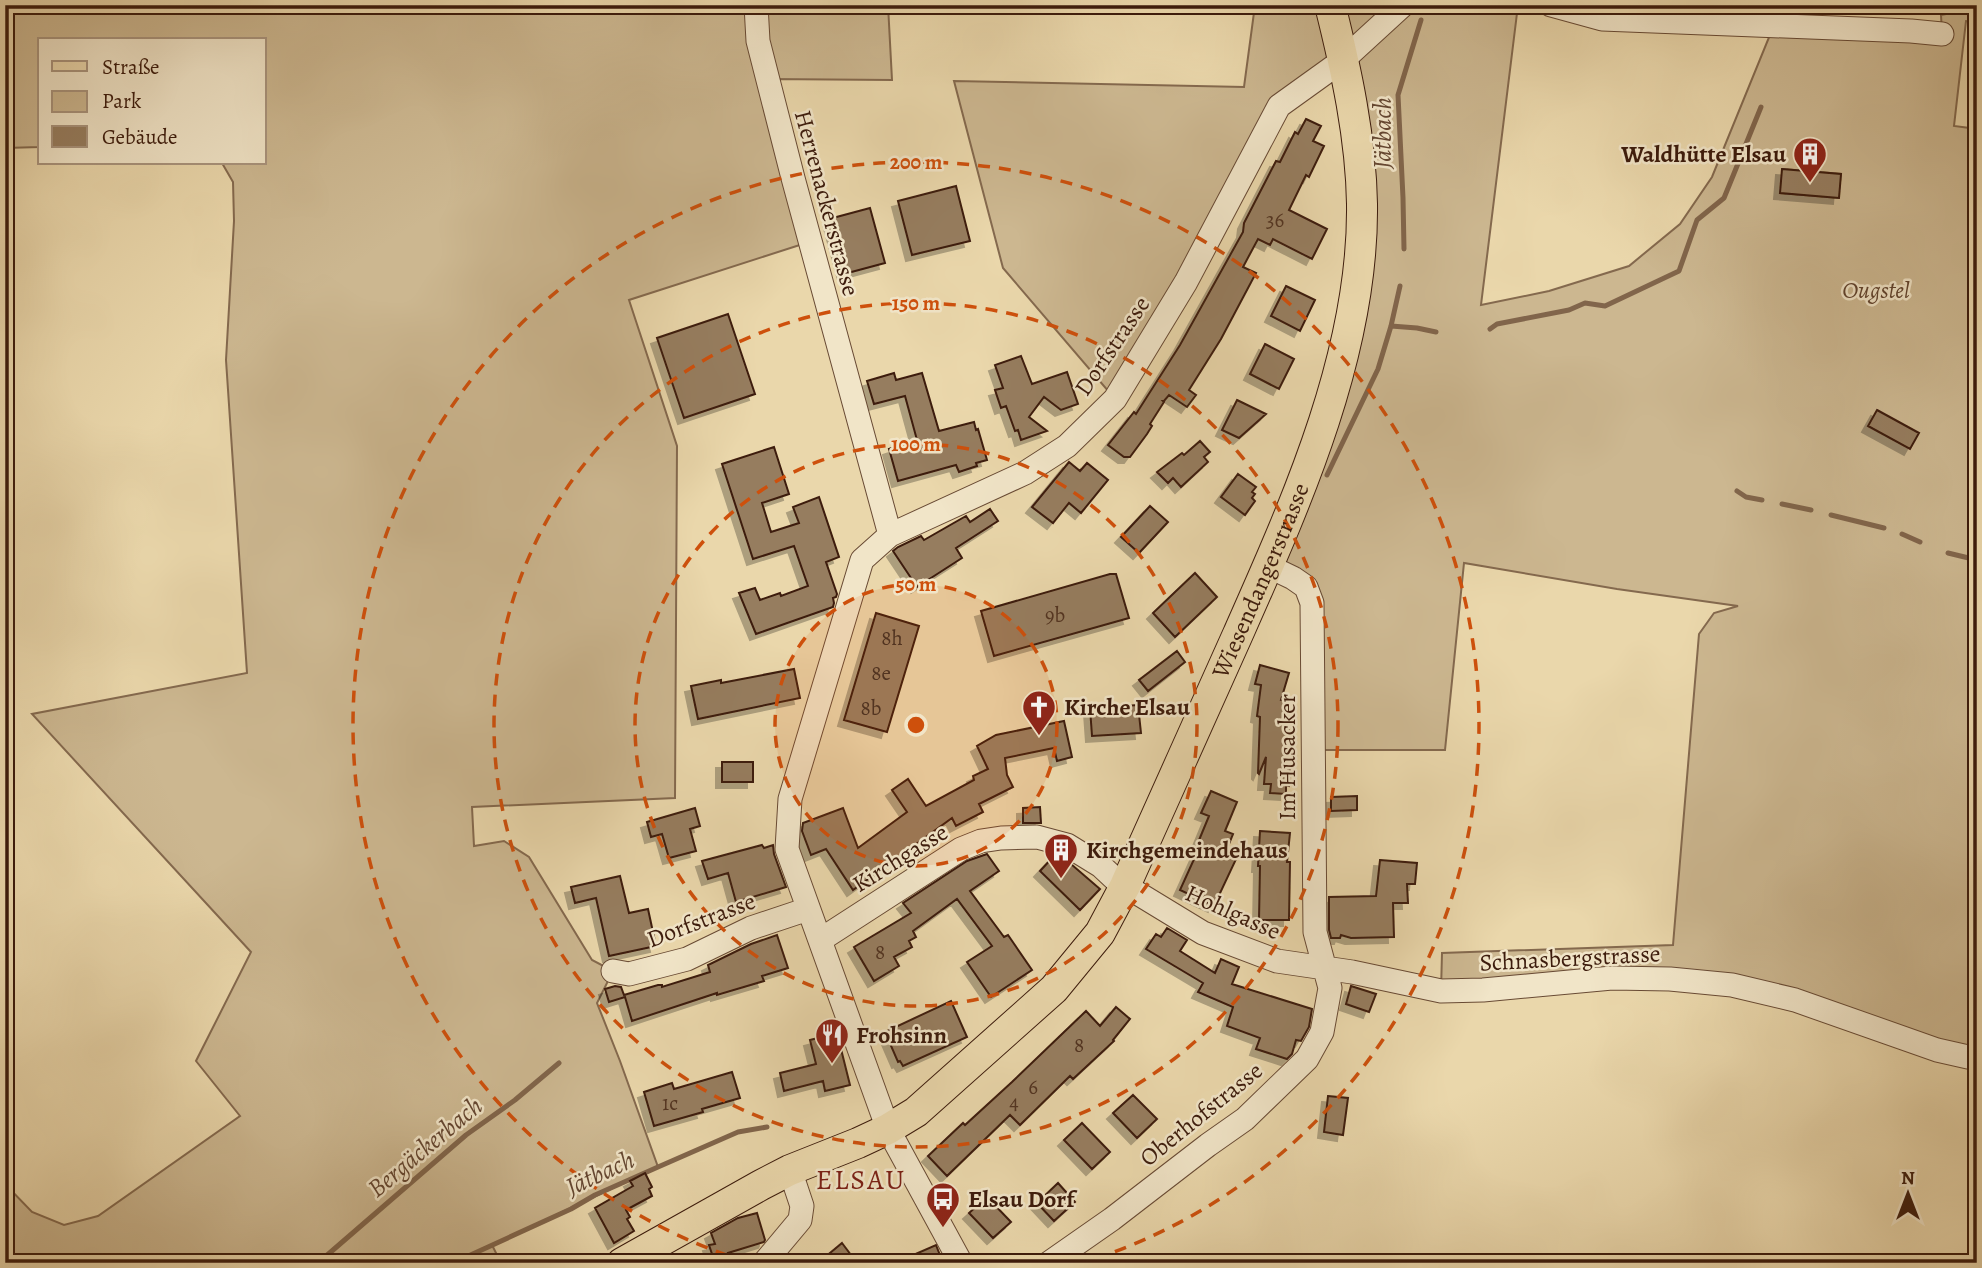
<svg xmlns="http://www.w3.org/2000/svg" width="1982" height="1268" viewBox="0 0 1982 1268" font-family="Alegreya,serif">
<defs>
<filter id="shadow"><feDropShadow dx="-6" dy="6" stdDeviation="0" flood-color="#0004"/></filter>
</defs>
<rect width="100%" height="100%" fill="#ead7ab"/>
<filter id="stains"><feTurbulence type="fractalNoise" baseFrequency=".00286" numOctaves="4"/><feColorMatrix values="0 0 0 0 .2 0 0 0 0 .09 0 0 0 0 .02 0 0 0 .5 -.17"/></filter>
<radialGradient id="worn" r=".72"><stop offset=".6" stop-color="#630" stop-opacity="0"/><stop offset="1" stop-color="#630" stop-opacity=".3"/></radialGradient>
<path fill="#ccb790" stroke="#84694e" stroke-width="2" fill-rule="evenodd" d="M5 5H888L892 80 768 79 809 242 629 300 677 446 675 798 472 807 474 846 504 841 529 857 592 960 613 971 597 1003 620 1061 658 1167C602 1192 548 1220 492 1245L501 1263H5V1184L32 1212 64 1225 98 1216 240 1116 196 1061 251 952 32 714 247 673 226 360 234 221 233 182 222 163H264V40H40V147L5 148Z
M1255 5H1518L1481 305 1549 291 1629 266 1680 224 1712 177 1774 25 1942 34 1941 15 1977 8V22L1966 21 1954 126 1977 129V1070L1968 1057 1732 985 1441 991 1442 953 1673 945 1699 634 1714 613 1738 606 1617 589 1464 563 1445 750H1314L1312 603 1268 566 1360 266 1344 61 1279 106 1115 399 1003 268 954 81 1244 87ZM1783 169 1841 174 1838 198 1781 193Z"/>
<g fill="none" stroke-linecap="round" stroke-linejoin="round">
<path stroke="#81654b" stroke-width="5" d="M1404 249 1403 198 1398 95 1421 20
M1391 326 1417 328 1436 332
M1490 329 1497 324 1569 310 1585 303 1605 306 1679 271 1697 220 1724 198 1761 107
M1327 475 1378 369 1391 326 1400 286
M1737 491 1746 497 1762 500
M1782 504 1811 510
M1831 515 1884 528
M1902 534 1920 542
M1948 553 1977 560
M318 1263 466 1135 515 1100 559 1063
M453 1263 571 1209 595 1195 658 1167 738 1132 767 1127"/>
</g>
<path fill="#967d5f" stroke="#3c1b0c" stroke-width="2" filter="url(#shadow)" d="M1306 119 1321 126 1313 141 1324 146 1309 177 1306 175 1289 210 1327 229 1312 259 1273 239 1270 245 1258 239 1243 267 1256 273 1221 339 1189 390 1196 395 1187 407 1169 395 1164 401H1163L1164 402 1150 424 1152 426 1147 434 1130 457H1124L1108 445 1134 412 1136 414 1180 345 1243 232 1244 223 1276 161 1280 162 1295 132 1298 134Z
M1782 169 1841 174 1839 198 1780 193Z
M956 186 970 241 912 255 898 201Z
M870 208 885 263 844 274 829 219Z
M1286 286 1315 300 1300 331 1271 316Z
M728 314 755 394 684 418 657 338Z
M1265 344 1294 359 1279 389 1250 374Z
M1021 356 1032 384 1067 372 1078 404 1061 410 1044 397 1029 417 1047 431 1021 440 1018 430 1015 431 1006 406 1001 408 995 390 1003 388 995 365Z
M894 373 896 380 922 373 939 431 974 422 976 430 978 429 987 460 976 463 977 466 959 472 956 465 898 481 889 449 917 440 905 396 874 404 867 381Z
M1237 400 1266 414 1239 438 1222 430Z
M1877 410 1919 433 1910 449 1868 426Z
M1200 441 1210 452 1204 457 1208 462 1181 487 1173 478 1168 483 1157 472 1182 453 1184 455Z
M774 447 789 494 762 503 771 532 799 523 793 507 819 497 839 557 826 562 837 594 836 597 833 598 834 603 833 607 756 634 739 593 755 588 760 600 780 593 781 596 808 586 794 546 753 559 722 464Z
M1069 462 1080 471 1087 463 1108 480 1081 513 1069 503 1053 523 1032 507Z
M1238 474 1256 487 1252 492 1255 494 1252 498 1255 501 1245 515 1221 497Z
M1150 506 1168 522 1139 553 1121 537Z
M990 509 998 521 956 548 962 558 917 587 893 551 898 547 921 536 924 540 966 516 970 522Z
M1195 573 1217 597 1175 637 1153 613Z
M1110 574H1116L1129 618 994 656 981 611Z
M876 613 919 626 887 732 844 720Z
M1177 651 1185 662 1148 691 1139 680Z
M1260 665 1289 673 1281 700 1289 701 1284 730H1289L1287 766H1290L1289 786 1286 785V794L1270 793 1271 784H1264L1266 757 1259 774 1258 773 1260 717 1257 716 1261 685 1255 684Z
M794 669 800 698 698 719 691 686 721 680V683Z
M1138 705 1141 733 1092 736 1090 708Z
M1064 721 1072 757 1057 761 1054 748 1005 758 1007 775 1013 787 979 804 983 812 956 826 952 818 853 890 826 849 811 855 802 831 803 823 843 808 858 848 907 812 892 790 908 779 926 806 974 780 973 776 988 769 977 746 996 735Z
M722 762H753V782H722Z
M1211 791 1237 802 1225 831 1233 834 1225 854 1238 855 1214 906 1180 890 1200 846 1197 845 1209 816 1201 813Z
M1357 796V810L1331 811V797Z
M1040 807 1041 823H1023V808Z
M695 808 700 826 690 829 696 851 669 858 662 834 651 837 647 822Z
M1260 831 1290 833 1287 862H1290L1289 920H1259L1260 866H1258Z
M762 845 764 848 773 845 774 854 786 887 736 902 728 873 708 879 702 861Z
M987 854 999 871 970 891 1004 937 1008 935 1032 970 991 997 967 962 992 946 957 899 913 931 916 937 909 941 912 947 894 957 899 966 874 981 854 947 911 913 903 903 967 861Z
M1054 856 1071 864 1100 889 1080 910 1040 871Z
M1380 860 1417 863 1415 884H1407L1408 903H1393L1394 937 1351 938 1341 935 1340 938H1331L1329 930V897L1376 896Z
M620 876 629 913 648 909 656 946 609 956 596 898 575 903 571 887Z
M1167 928 1187 940 1180 951 1215 973 1221 959 1239 967 1232 984 1312 1009 1309 1027 1301 1041 1296 1040 1292 1054 1287 1059 1256 1049 1260 1038 1227 1026 1233 1007 1198 992 1203 983 1146 949 1156 934 1161 937Z
M777 935 788 968 762 976 764 981 717 995V993L632 1021 625 997 609 1002 605 989 615 986 621 987 624 995 658 985H662V987L710 972 708 965 751 944Z
M1351 986 1376 994 1369 1012 1346 1004Z
M951 1001 967 1037 903 1066 900 1061 898 1062 885 1032Z
M1116 1007 1130 1019 1113 1040 1114 1041 1073 1079 1070 1076 1020 1125 1010 1115 947 1176 928 1156 963 1123 965 1125 1012 1082 1086 1011 1100 1026Z
M837 1033 850 1085 825 1091 823 1081 784 1091 780 1073 816 1064 810 1040Z
M732 1072 740 1098 702 1109 703 1112 654 1126 644 1092 672 1083 674 1089Z
M1133 1095 1157 1119 1137 1138 1113 1113Z
M1328 1096 1348 1098 1343 1135 1324 1132Z
M1082 1123 1110 1152 1092 1169 1064 1140Z
M645 1173 652 1187 649 1189 652 1196 626 1210 630 1217 627 1219 634 1231 614 1243 595 1208 633 1186 630 1181Z
M1058 1183 1075 1202 1054 1221 1037 1203Z
M987 1197 1011 1222 993 1238 969 1213Z
M757 1213 765 1240 764 1242 728 1253 732 1263H715L709 1245 715 1244 711 1233 738 1218Z
M842 1243 857 1263H818Z
M936 1245 943 1263H895Z"/>
<g fill="none" stroke-linecap="round" stroke-linejoin="round">
<g stroke="#684a34" stroke-width="25">
<path id="minor" d="M756 5 758 41 793 178 890 535
M1551 5 1602 19 1911 31 1942 34
M820 938 828 935 961 849 981 841 1001 838 1037 837 1067 845 1101 866 1116 880 1134 891 1203 933 1277 961 1352 972 1441 991 1483 990 1612 978 1670 979 1732 985 1795 1000 1937 1050 1968 1057 1977 1055
M613 971 629 974 687 959 751 928 808 909
M764 1263 800 1220 802 1206 790 1170
M961 1263 888 1129 787 849 790 799 862 560 890 535 1025 473 1067 446 1115 399 1186 282 1279 106 1343 60 1403 5
M1049 1263 1112 1219 1208 1145 1245 1119 1307 1059 1322 1032 1330 988 1315 932 1312 603 1306 587 1293 578 1268 566"/>
</g>
<g stroke="#3c1b0c" stroke-width="32">
<g id="major">
<path id="s1" d="M622 1263 761 1185 790 1170 858 1143 888 1129 916 1112 1054 989 1100 933 1125 886C1163 802 1200 718 1238 634 1297 501 1364 352 1362 204 1361 138 1346 69 1330 5"/>
</g>
</g>
<use href="#minor" stroke="#f1e5c8" stroke-width="23"/>
<use href="#major" stroke="#ead7ab" stroke-width="30"/>
</g>
<circle cx="916" cy="725" r="141" fill="#ce500c" fill-opacity=".12"/>
<g fill="none" stroke="#ce500c" stroke-width="3.5" stroke-dasharray="12 9">
<circle cx="916" cy="725" r="141"/>
<circle cx="916" cy="725" r="281"/>
<circle cx="916" cy="725" r="422"/>
<path d="M747 1262A563 563 0 1 1 1085 1262"/>
</g>
<defs>
<g id="building-pin" transform="scale(1.75)"><path d="M0 17L-7.5 6A9.5 9.5 0 1 1 7.5 6Z" fill="#8f2418" stroke="#f1e5c8"/><path d="M-4-6H4V6H1V3H-1V6H-4ZM-2.5-4.3h1.7v1.8h-1.7ZM.8-4.3h1.7v1.8H.8ZM-2.5-1h1.7V.8h-1.7ZM.8-1h1.7V.8H.8Z" fill="#fff"/></g>
<g id="church-pin" transform="scale(1.75)"><path d="M0 17L-7.5 6A9.5 9.5 0 1 1 7.5 6Z" fill="#8f2418" stroke="#f1e5c8"/><path d="M-1.2-6h2.4v3.5h3.3v2.4h-3.3V6h-2.4V-.1h-3.3v-2.4h3.3Z" fill="#fff"/></g>
<g id="restaurant-pin" transform="scale(1.75)"><path d="M0 17L-7.5 6A9.5 9.5 0 1 1 7.5 6Z" fill="#8f2418" stroke="#f1e5c8"/><path d="M-5-6h1v4h1v-4h1v4h1v-4h1v5L-1.5 .5V6h-2V.5L-5-1ZM5-6V6H3V1.5H1.5Q1.5-4 5-6Z" fill="#fff"/></g>
<g id="bus-pin" transform="scale(1.75)"><path d="M0 17L-7.5 6A9.5 9.5 0 1 1 7.5 6Z" fill="#8f2418" stroke="#f1e5c8"/><path d="M-5-6H5V4H4V6H2V4H-2V6H-4V4H-5ZM-3.5-4V0h7V-4ZM-3.5 1.2v1.5H-2V1.2ZM2 1.2v1.5H3.5V1.2Z" fill="#fff"/></g>
</defs>
<g fill-rule="evenodd">
<use href="#building-pin" x="1810" y="154"/>
<use href="#church-pin" x="1039" y="707"/>
<use href="#building-pin" x="1061" y="850"/>
<use href="#restaurant-pin" x="832" y="1035"/>
<use href="#bus-pin" x="943" y="1199"/>
</g>
<g text-anchor="middle" dominant-baseline="central" stroke-width="5" stroke-linejoin="round" paint-order="stroke">
<g font-size="21" fill="#523421">
<text x="1275" y="220">36</text>
<text x="1055" y="615">9b</text>
<text x="892" y="638">8h</text>
<text x="881" y="673">8e</text>
<text x="871" y="708">8b</text>
<text x="880" y="952">8</text>
<text x="1079" y="1045">8</text>
<text x="1033" y="1087">6</text>
<text x="1014" y="1102">4</text>
<text x="670" y="1103">1c</text>
</g>
<g font-size="24" font-weight="bold" fill="#3c1b0c" stroke="#f1e5c8" text-anchor="start">
<text x="1786" y="154" text-anchor="end">Waldhütte Elsau</text>
<text x="1064" y="707">Kirche Elsau</text>
<text x="1086" y="850">Kirchgemeindehaus</text>
<text x="856" y="1035">Frohsinn</text>
<text x="968" y="1199">Elsau Dorf</text>
</g>
<g font-size="24" fill="#3c1b0c" stroke="#f1e5c8">
<text transform="translate(827 203) rotate(75)">Herrenackerstrasse</text>
<text transform="translate(1112 346) rotate(-56)">Dorfstrasse</text>
<text stroke="none"><textPath href="#s1" startOffset="976">Wiesendangerstrasse</textPath></text>
<text transform="translate(1287 757) rotate(-90)">Im Husacker</text>
<text transform="translate(900 858) rotate(-32)">Kirchgasse</text>
<text transform="translate(1233 912) rotate(24)">Hohlgasse</text>
<text transform="translate(701 920) rotate(-21)">Dorfstrasse</text>
<text transform="translate(1570 958) rotate(-3)">Schnasbergstrasse</text>
<text transform="translate(1201 1114) rotate(-39)">Oberhofstrasse</text>
</g>
<g font-size="24" font-style="italic" fill="#60422d" stroke="#f1e5c8">
<text x="1876" y="290">Ougstel</text>
</g>
<g font-size="26" font-style="italic" fill="#644631" stroke="#f1e5c8">
<text transform="translate(1382 133) rotate(-90)">Jätbach</text>
<text transform="translate(425 1147) rotate(-40)">Bergäckerbach</text>
<text transform="translate(600 1173) rotate(-25)">Jätbach</text>
</g>
<g font-size="28" letter-spacing="2" fill="#7a1f14" stroke="#f1e5c8">
<text x="861" y="1180">ELSAU</text>
</g>
</g>
<circle cx="916" cy="725" r="10" fill="#ce500c" stroke="#f1e5c8" stroke-width="3.5"/>
<g font-size="21" text-anchor="middle" font-weight="bold" fill="#ce500c" stroke="#f1e5c8" stroke-width="5" stroke-linejoin="round" paint-order="stroke">
<text x="916" y="169">200 m</text>
<text x="916" y="310">150 m</text>
<text x="916" y="451">100 m</text>
<text x="916" y="591">50 m</text>
</g>
<rect width="1982" height="1268" fill="none" stroke="#ead7ab" stroke-width="28"/>
<rect x="7" y="7" width="1968" height="1254" fill="none" stroke="#3c1b0c" stroke-width="3.5"/>
<rect x="14" y="14" width="1954" height="1240" fill="none" stroke="#3c1b0c" stroke-width="2"/>
<rect x="38" y="38" width="228" height="126" fill="#f1e5c8" stroke="#a9947d" stroke-width="2"/>
<rect x="52" y="61" width="35" height="10" fill="#ead7ab" stroke="#a9947d" stroke-width="2"/>
<text x="102" y="74" font-size="21" fill="#3c1b0c">Straße</text>
<rect x="52" y="91" width="35" height="21" fill="#ccb790" stroke="#a9947d" stroke-width="2"/>
<text x="102" y="108" font-size="21" fill="#3c1b0c">Park</text>
<rect x="52" y="126" width="35" height="21" fill="#967d5f" stroke="#a9947d" stroke-width="2"/>
<text x="102" y="144" font-size="21" fill="#3c1b0c">Gebäude</text>
<g transform="translate(1908 1194)" stroke="#f1e5c8" stroke-width="5" paint-order="stroke">
<path d="M0-5L12 26L0 18L-12 26Z" fill="#3c1b0c"/>
<text y="-10" font-size="19" font-weight="bold" text-anchor="middle" fill="#3c1b0c">N</text>
</g>
<rect width="100%" height="100%" filter="url(#stains)"/>
<rect width="100%" height="100%" fill="url(#worn)"/>
</svg>
